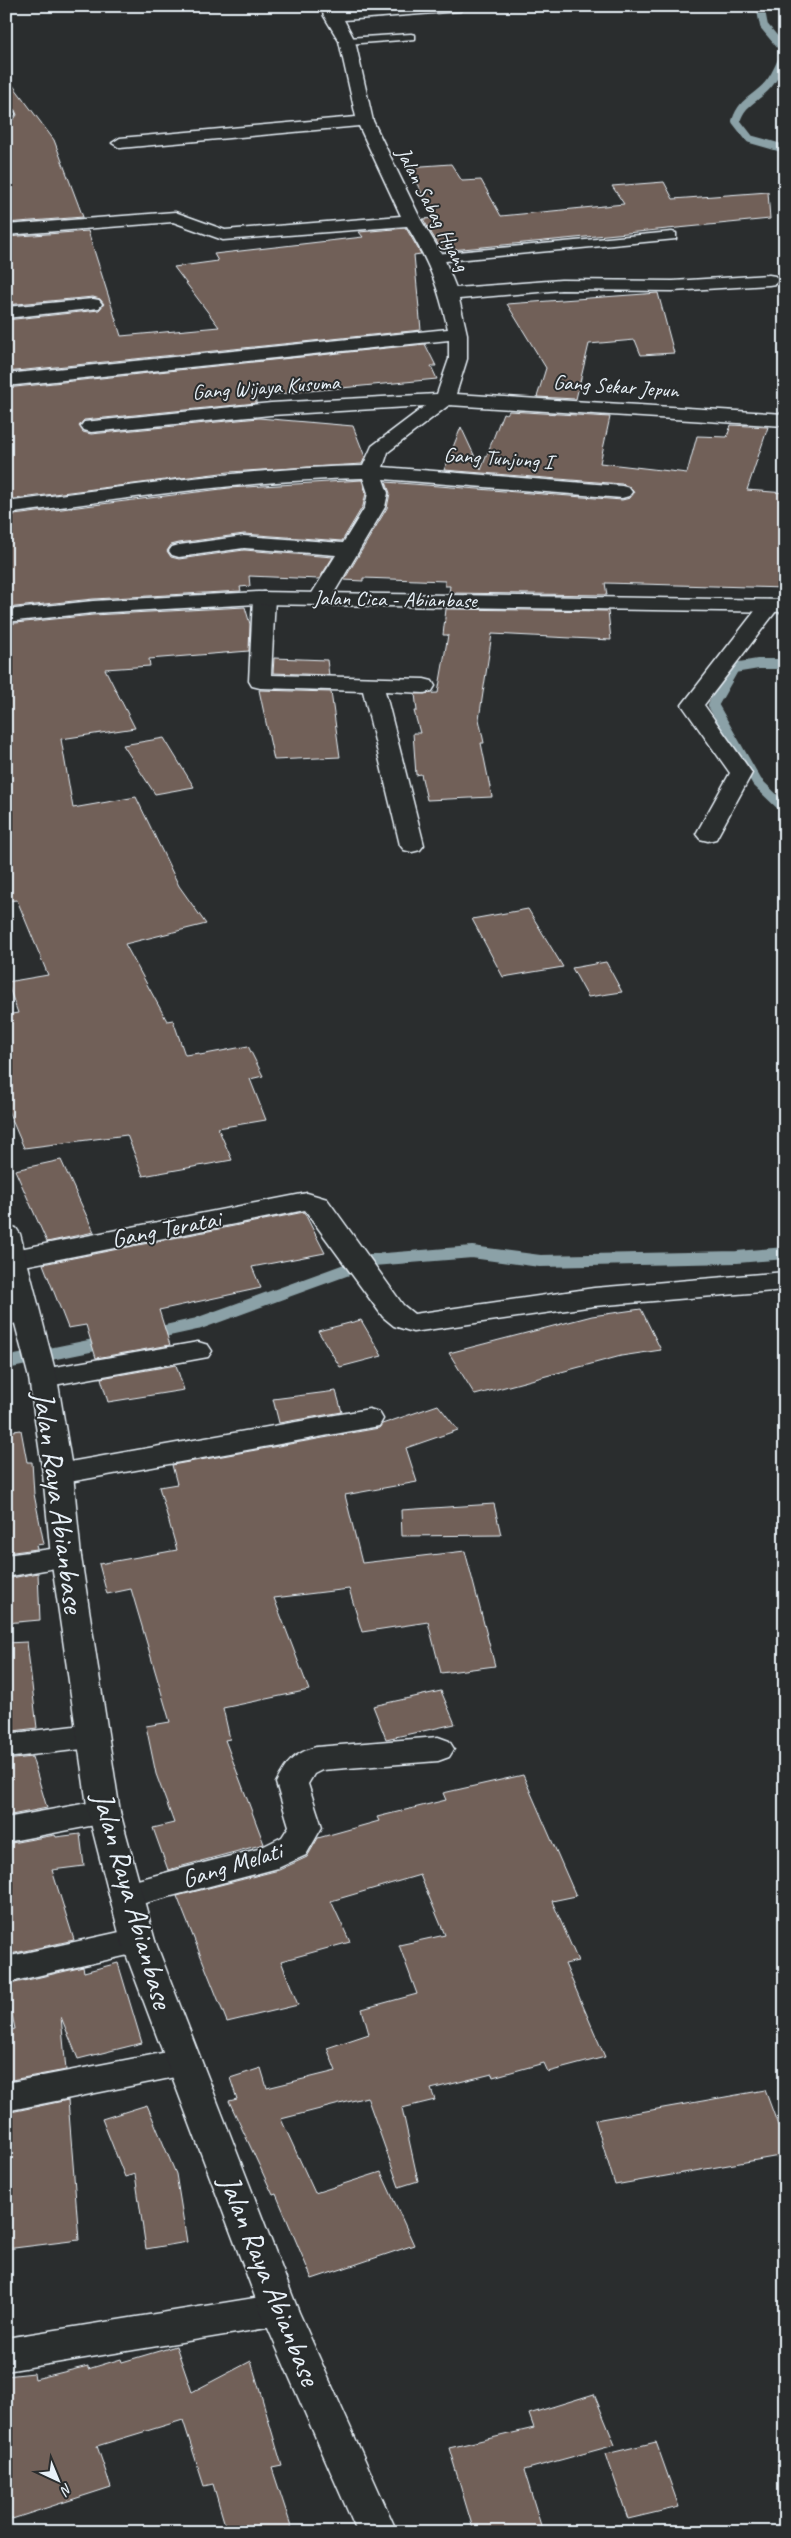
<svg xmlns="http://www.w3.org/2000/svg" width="791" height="2538" viewBox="0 0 791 2538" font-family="Caveat,sans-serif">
<rect width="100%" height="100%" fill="#2a2d2e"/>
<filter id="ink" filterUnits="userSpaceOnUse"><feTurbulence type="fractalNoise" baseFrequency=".02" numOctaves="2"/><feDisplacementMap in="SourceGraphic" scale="10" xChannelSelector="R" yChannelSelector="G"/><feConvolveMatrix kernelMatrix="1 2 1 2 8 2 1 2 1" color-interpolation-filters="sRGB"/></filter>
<g filter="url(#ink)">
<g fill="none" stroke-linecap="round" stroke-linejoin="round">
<path stroke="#8ba1a7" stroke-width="8" d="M760 6 764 26 785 51
M785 53C780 64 776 76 768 85 755 100 743 100 736 121L750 139 785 149"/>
<path stroke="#8ba1a7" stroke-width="10" d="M785 664H758L734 668 713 705 757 782 785 809"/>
<path stroke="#8ba1a7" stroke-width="12" d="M151 1334 197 1324 373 1260 472 1252 540 1261 737 1257 785 1253
M6 1363 109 1342"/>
</g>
<path fill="#716058" stroke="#e8f1f8" d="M6 76 54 140 83 217 6 223V121L14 119 17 115 15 110 6 107Z
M451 164 462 181 481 180 501 216 624 204 612 186 664 182 673 199 768 192 770 219 442 251 423 219 435 218 408 167Z
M406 228 421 254 414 255 421 330 6 372V320L99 310 104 304 100 299 93 297 6 305V237L88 231 121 336 219 327 174 267 218 261 214 254 363 237 359 232Z
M658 293 674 353 641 355 635 340 589 344 576 399 537 397 546 368 507 304Z
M425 344 436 366H431L437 379 256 396V403L84 420 79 426 83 432 91 434 259 418 353 426 365 457 362 464 229 472 6 500V388Z
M509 411 610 417 600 463 687 473 697 436 727 437 731 425 768 427 747 490 785 493V588L605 583 607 595 449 593 450 586H445V581L363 578V581L344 580 387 508 390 493 386 482 622 500 630 498 634 493 630 487 622 484 444 470 461 427 481 470 503 413 507 414Z
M362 480 366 493 363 506 342 541 244 534 179 543 171 545 167 551 171 557 179 559 244 550 333 557 319 579 249 576 250 586 240 587 241 591 93 599 6 608V516L229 488Z
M245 607 250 624 249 651 149 659 150 666 105 669 135 728 61 739 73 808 136 797 179 886 206 924 125 944 167 1021 173 1020 185 1055 199 1053 200 1055 248 1046 263 1076 250 1079 266 1120 218 1128 232 1160 143 1176 127 1135 24 1148 6 1106V1015L18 1013 7 982 48 975 17 900 6 901V624L93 615Z
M446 609 608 611 611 640 492 634 479 719 484 743H481L492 797 427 800 421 774 416 775 413 733H420L414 711H417L415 694 438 693 448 635H443Z
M274 658 327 660 329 675 273 673Z
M259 690 331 692 340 757 274 760Z
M164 738 194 787 155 794 123 745Z
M528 909 563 967 503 977 472 919Z
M606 962 622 992 588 997 572 968Z
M61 1160 94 1232 47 1242 15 1170Z
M304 1212 325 1253 252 1267 261 1288 159 1310 170 1345 96 1358 86 1325 68 1328 43 1264Z
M641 1309 661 1350 621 1356 475 1395 449 1353 592 1316Z
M361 1320 382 1356 340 1367 318 1331Z
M176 1365 184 1390 108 1402 101 1378Z
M336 1391 342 1412 279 1423 273 1399Z
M438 1405 458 1430 406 1448 417 1482 345 1495 362 1563 465 1551 495 1666 441 1673 428 1622 362 1632 349 1589 274 1598 309 1690 223 1708 230 1739 225 1740 264 1844 168 1870 153 1828 174 1823 156 1774 146 1726 170 1722 131 1589 107 1594 99 1564 177 1550 159 1487 177 1484 172 1465 379 1428 382 1424Z
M21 1430 27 1462H32L34 1494 44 1544 36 1545 37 1549 6 1553V1432Z
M494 1504 501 1535 402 1536 401 1510Z
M38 1573 40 1620 6 1623V1579Z
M27 1642 37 1728 6 1732V1643Z
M441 1691 455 1724 386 1739 373 1706Z
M32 1757 47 1808 6 1816V1760Z
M523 1775 576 1896 552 1901 578 1961 565 1964 605 2057 548 2072 544 2063 493 2077 492 2074 431 2089 435 2100 402 2108 418 2181 399 2187 367 2097 281 2119 315 2193 381 2172 414 2245 312 2279 276 2194 273 2195 229 2101 237 2099 230 2078 261 2068 267 2088 336 2071 327 2048 369 2034 362 2009 417 1994 399 1945 445 1935 420 1875 331 1901 350 1942 281 1961 298 2005 227 2022 177 1896 279 1870 307 1857 318 1838 379 1821 377 1817 446 1800 443 1793Z
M80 1834 84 1866 52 1870 74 1940 6 1955V1844L55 1835 56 1837Z
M118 1963 142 2043 78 2059 61 2017 66 2070 6 2081V2031L15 2029 6 1985 83 1967 84 1972Z
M765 2090 785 2144V2155L615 2185 595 2120Z
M68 2100 79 2240 6 2249V2113Z
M147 2105 176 2174 187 2242 146 2249 135 2174 125 2177 102 2119Z
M176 2346 192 2392 251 2361 282 2466 272 2468 293 2532H227L213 2484 204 2486 183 2420 97 2446 111 2487 6 2521V2376L34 2373 35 2379 88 2366V2369L121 2359 122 2362Z
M594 2394 615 2445 524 2470 543 2532H474L449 2448 534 2428 529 2414Z
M656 2442 679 2507 628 2519 606 2454Z"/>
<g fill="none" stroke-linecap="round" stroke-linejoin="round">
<g stroke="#e8f1f8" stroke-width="3">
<path id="lane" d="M411 34 415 35V39L347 44 342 41 347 38Z
M672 232 676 233V239L435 262 429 258 435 254Z
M28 1310 35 1312 38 1316 35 1320 6 1325V1313Z"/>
</g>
<g stroke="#e8f1f8" stroke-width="3">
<path id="street" d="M321 6H337L339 11 398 6H467L460 11 344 20 355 41 373 121 421 220 444 258 456 288 561 280 673 281 769 275 775 276 778 280 775 284 769 285 673 291 561 290 459 299 467 334V359L456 394 785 414V426L449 405 388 452 383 467 622 486 629 488 632 492 629 496 622 498 383 479 388 493 385 507 331 598 327 602 320 604 313 602 309 598 336 555 244 548 179 557 172 555 169 551 172 547 179 545 244 536 343 543 365 507 368 493 363 478C243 480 125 499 6 514V502C125 487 244 468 363 466L372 446 425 406 271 415 91 432 84 430 81 426 84 422 271 403 437 394 449 359V340L6 386V374L448 329C438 286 430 264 407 226L223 240 173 222 6 235V225L175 212 225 230 401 216 359 126 120 148 112 143 120 138 356 117 339 41 324 16Z
M6 109 13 111 15 114 13 117 6 119Z
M93 299 99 300 102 304 99 308 6 318V307Z
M264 592 271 594 275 598 271 675 424 679 432 681 435 686 432 691 424 693 385 691 424 845 420 850 412 852 404 850 400 845 363 691 260 688 252 686 249 681 253 598 257 594Z
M769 600 776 602 780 606 704 705 752 773 716 839 708 841 700 839 696 834 730 773 682 705 762 602Z
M307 1193 327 1199 403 1305 414 1314 594 1288 785 1272V1290L594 1306 413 1332 394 1326 383 1317 305 1210 14 1268 6 1266V1252L14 1250Z
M198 1342 208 1345 212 1351 208 1357 43 1387 33 1385 29 1378 33 1371 43 1369Z
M369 1409 379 1412 383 1419 379 1426 58 1484 48 1481 43 1474 48 1467 58 1464Z
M66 1547 77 1550 81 1557 77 1564 6 1577V1555Z
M91 1724 102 1728 107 1736 102 1744 91 1748 6 1758V1734Z
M438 1737 449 1741 454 1749 449 1757 438 1761 322 1770 314 1774 308 1784 322 1827 306 1855 278 1868 126 1908 114 1904 109 1895 114 1886 258 1849 282 1837 289 1826 276 1783C287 1762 293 1754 316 1747Z
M104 1800 116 1803 120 1812 116 1821 6 1842V1818Z
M138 1928 150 1932 155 1941 150 1950 6 1983V1957Z
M183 2049 195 2053 201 2063 195 2073 6 2111V2083Z
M279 2294 292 2299 298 2310 292 2321 279 2326 6 2371V2338Z"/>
</g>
<g stroke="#e8f1f8" stroke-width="3">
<path id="secondary" d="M258 592 785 600V612L258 604 93 613 6 622V610L93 601Z
M6 1226 16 1228 20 1234 57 1378 73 1474 81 1557 120 1812 155 1941 298 2310 397 2532H357L260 2310 121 1941 88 1812 51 1557 43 1474 29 1378 6 1289Z"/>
</g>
<use href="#lane" fill="#2a2d2e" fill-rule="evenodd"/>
<use href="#street" fill="#2a2d2e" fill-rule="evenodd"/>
<use href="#secondary" fill="#2a2d2e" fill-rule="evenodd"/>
</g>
</g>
<g text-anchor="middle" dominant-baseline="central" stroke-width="4" stroke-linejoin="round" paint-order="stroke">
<g font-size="21" fill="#e8f1f8" stroke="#2a2d2e">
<text transform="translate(433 209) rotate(63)">Jalan Sabag Hyang</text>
<text transform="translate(616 386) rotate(4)">Gang Sekar Jepun</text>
<text transform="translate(266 387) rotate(-4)">Gang Wijaya Kusuma</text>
<text transform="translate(498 458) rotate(4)">Gang Tunjung I</text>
<text transform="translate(395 599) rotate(1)">Jalan Cica - Abianbase</text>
</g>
<g font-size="25" fill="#e8f1f8" stroke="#2a2d2e">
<text transform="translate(166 1229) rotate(-11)">Gang Teratai</text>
<text transform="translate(232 1865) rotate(-17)">Gang Melati</text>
</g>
<g font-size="30" fill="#e8f1f8" stroke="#2a2d2e">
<text transform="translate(59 1502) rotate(82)">Jalan Raya Abianbase</text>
<text transform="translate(133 1900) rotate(74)">Jalan Raya Abianbase</text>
<text transform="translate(270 2280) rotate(68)">Jalan Raya Abianbase</text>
</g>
</g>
<rect width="791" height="2538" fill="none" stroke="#2a2d2e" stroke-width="25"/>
<rect x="12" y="12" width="766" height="2513" fill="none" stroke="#e8f1f8" stroke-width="2" filter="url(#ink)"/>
<g transform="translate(58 2480) rotate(136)" stroke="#2a2d2e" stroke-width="4" paint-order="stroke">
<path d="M0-4L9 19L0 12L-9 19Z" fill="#e8f1f8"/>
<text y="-8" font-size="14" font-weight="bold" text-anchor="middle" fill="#e8f1f8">N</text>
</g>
</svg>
